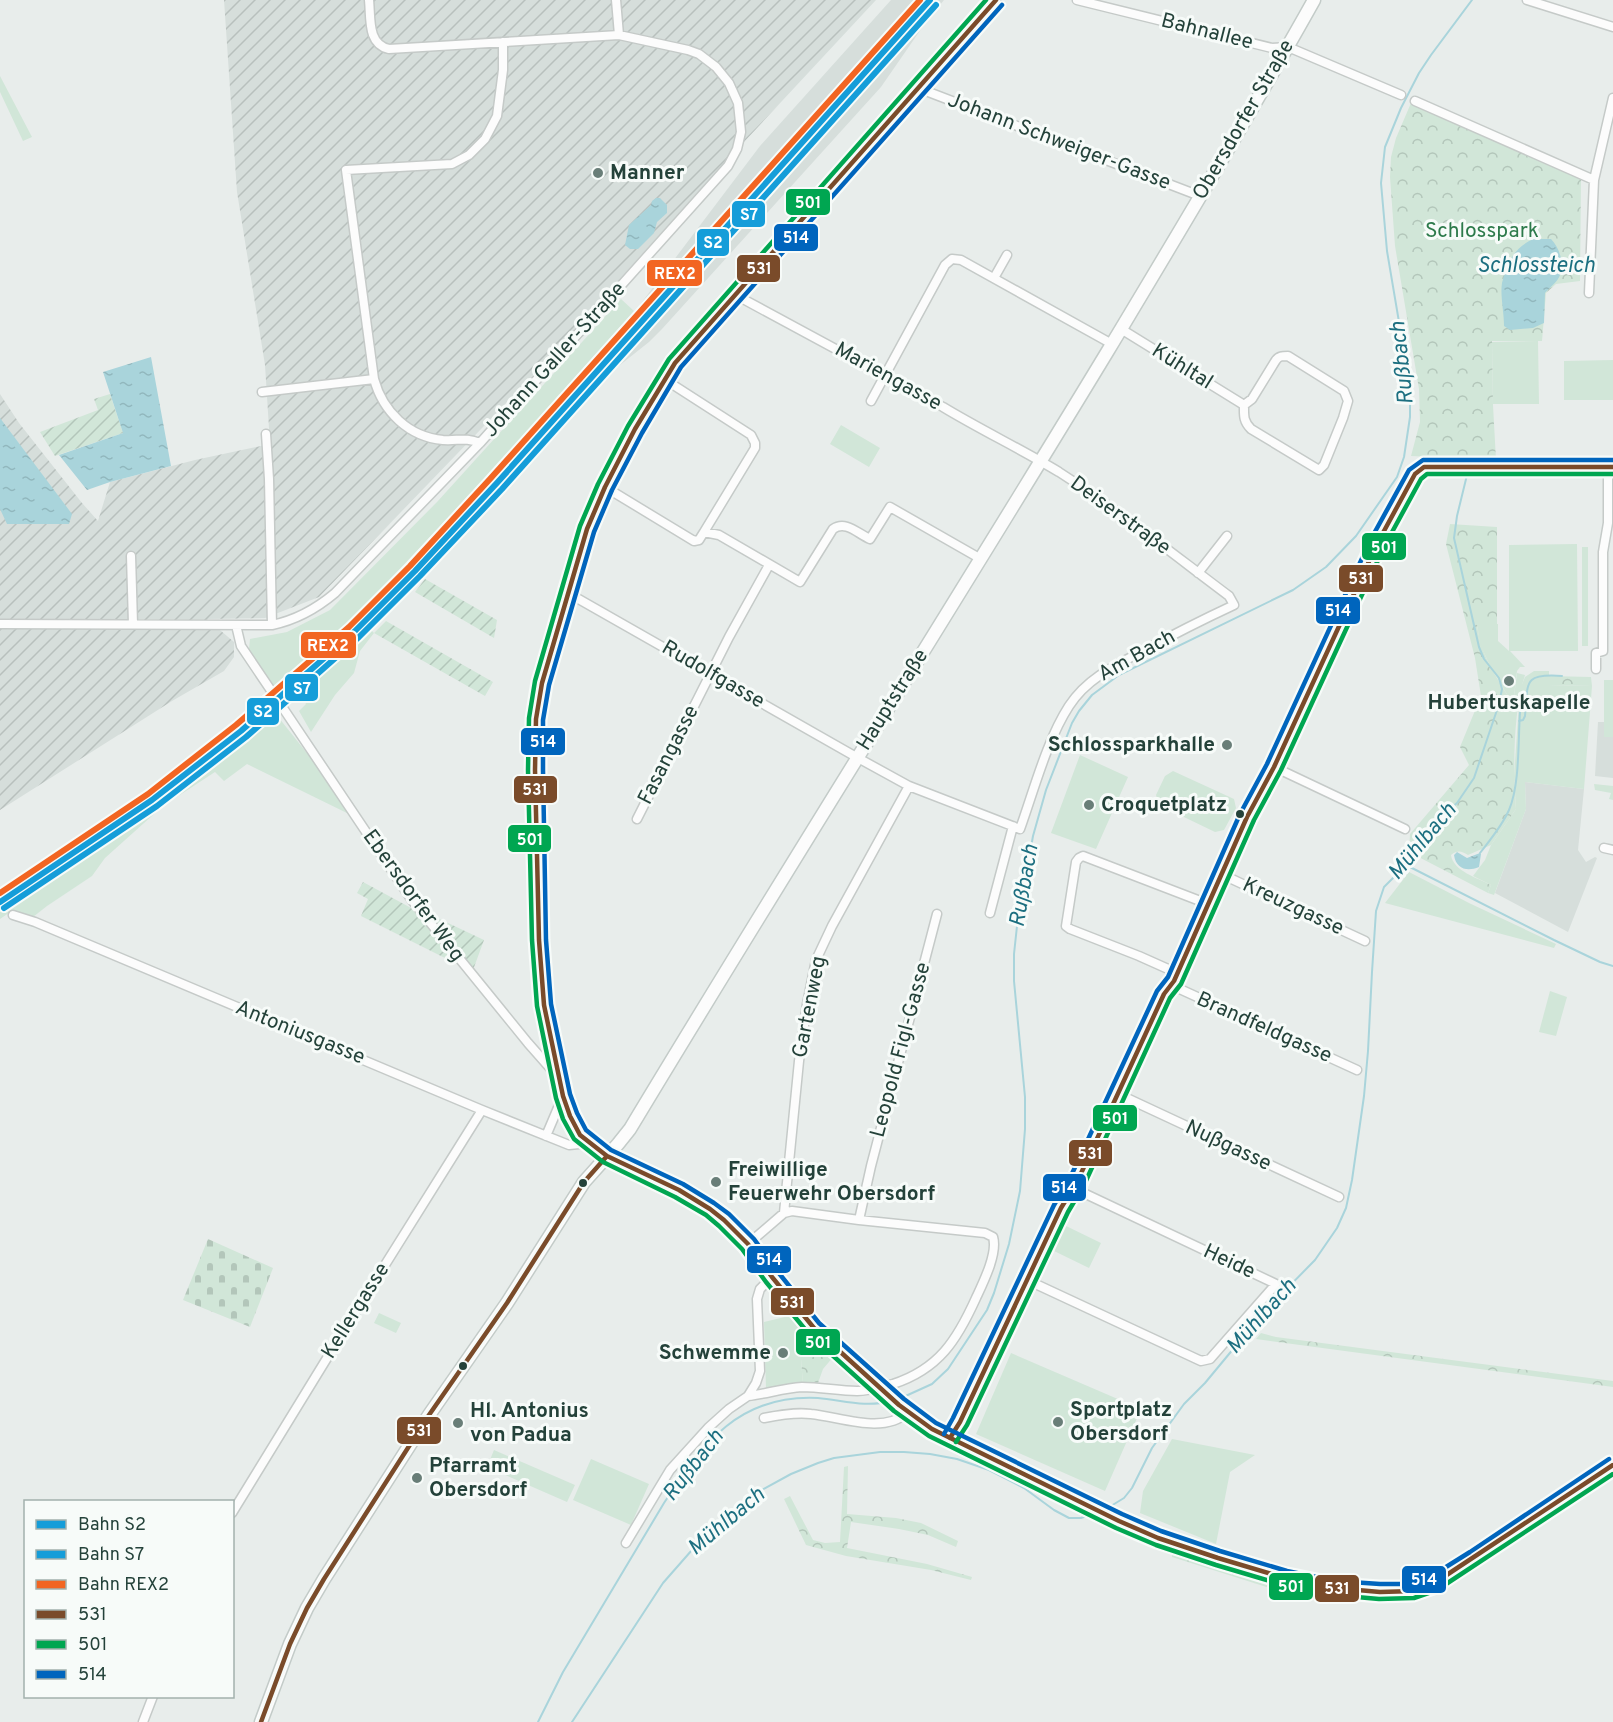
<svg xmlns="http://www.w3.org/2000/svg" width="1613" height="1722" viewBox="0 0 1613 1722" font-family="Overpass,sans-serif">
<defs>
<pattern id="industrial-furrows" width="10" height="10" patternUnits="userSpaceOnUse" patternTransform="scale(1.5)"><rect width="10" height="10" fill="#d6dedb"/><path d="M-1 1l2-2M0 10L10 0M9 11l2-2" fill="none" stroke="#b8c0bd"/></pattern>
<pattern id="forest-crowns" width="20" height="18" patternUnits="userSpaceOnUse" patternTransform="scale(1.5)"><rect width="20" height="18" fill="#d1e6d8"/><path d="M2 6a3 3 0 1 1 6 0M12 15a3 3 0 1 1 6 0" fill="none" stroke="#b3c6ba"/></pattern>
<pattern id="cemetery-stones" width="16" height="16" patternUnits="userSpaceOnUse" patternTransform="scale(1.5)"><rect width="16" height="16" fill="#d1e6d8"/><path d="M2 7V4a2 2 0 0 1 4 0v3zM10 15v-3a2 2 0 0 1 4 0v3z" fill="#b3c6ba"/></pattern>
<pattern id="garden-furrows" width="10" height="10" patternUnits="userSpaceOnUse" patternTransform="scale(1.5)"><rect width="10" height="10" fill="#d1e6d8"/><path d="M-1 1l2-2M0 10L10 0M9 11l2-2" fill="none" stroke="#b3c6ba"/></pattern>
<pattern id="water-ripples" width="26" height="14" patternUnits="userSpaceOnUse" patternTransform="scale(1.5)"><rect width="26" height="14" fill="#a9d4db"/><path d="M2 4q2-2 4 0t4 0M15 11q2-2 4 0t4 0" fill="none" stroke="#91b7bd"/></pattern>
</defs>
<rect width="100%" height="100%" fill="#e8edeb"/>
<path fill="#d6dedb" d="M891 0H944L926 22 881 87 662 329 649 342 610 373 579 400 500 487 487 476 636 310 760 146Z
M1606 680H1613V778L1595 776 1598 722H1606Z
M1525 782 1584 789 1578 850 1586 862 1595 857 1597 858 1568 932 1495 893 1526 809Z"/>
<path fill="url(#industrial-furrows)" d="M224 0H876L704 185 539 369 319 597 265 618 207 619 234 642V657L224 671 172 701 0 810V394L19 423 82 503 98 521 110 482 195 460 270 444 265 365 237 192Z"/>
<path fill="#d1e6d8" d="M0 76 32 137 23 141 0 92Z
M621 299 634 311 487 476 368 603 274 690 249 649 250 639 287 632 330 610 437 502Z
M1538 341 1539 404H1493L1492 342Z
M1613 360V400H1564V361Z
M841 425 880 448 869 467 830 444Z
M1577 544 1578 651H1510L1525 667H1520L1517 671 1514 696H1508L1491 668 1480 644 1477 624H1498V641L1509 651V545Z
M1582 547H1588V646H1582Z
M368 627 374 633 360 651 354 673 335 695 311 732 299 711 306 704 299 691Z
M1534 671H1549V685L1592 686 1584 789 1525 782 1526 809 1494 895 1488 893 1491 885 1473 876 1485 860 1491 845 1516 809 1514 777 1520 689 1525 677Z
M1604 680H1613V737H1604Z
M275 713 318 767 351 815 247 764 224 781 215 772 163 806 105 858 92 876 47 906 33 917 13 910 0 919V912C96 850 188 786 275 713Z
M1080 755 1128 777 1096 849 1051 833Z
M1173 771 1234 799 1236 808 1224 830 1215 832 1159 805 1156 795 1165 776Z
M1594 784 1613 786V800L1609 799 1611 793 1595 790Z
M1409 872 1469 903 1556 944 1554 948 1385 903Z
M1550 991 1567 997 1556 1036 1539 1032Z
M1064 1225 1101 1243 1089 1268 1052 1250Z
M379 1313 401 1323 396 1333 374 1323Z
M793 1315 798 1322 803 1384 766 1388 764 1322Z
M1011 1353 1141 1409 1105 1491 976 1434Z
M1172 1439 1255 1455 1230 1472 1216 1544 1140 1513 1143 1491Z
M494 1450 575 1485 567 1502 487 1467Z
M591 1459 649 1484 631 1525 573 1500Z"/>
<path fill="url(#forest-crowns)" d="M1411 103 1581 178 1580 281 1556 284 1546 293 1542 341H1492L1493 405 1496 460 1411 456 1420 422 1419 389 1395 246 1390 177 1391 157 1396 138Z
M1450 524 1497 527V624H1477C1480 652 1493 672 1508 696H1514L1517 673 1525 675C1513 711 1513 771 1516 809L1491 845 1468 855C1461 851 1458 850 1451 855 1453 871 1478 878 1491 885L1488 893 1409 852 1410 834 1469 765 1460 747 1481 696 1475 658 1446 544Z
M1549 676 1591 677 1592 686 1549 685Z
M798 1322 816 1341 834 1356 823 1369 818 1383 803 1384Z
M1261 1333 1276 1337 1613 1381V1387L1256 1339Z
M848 1466 847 1514 896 1518 921 1523 958 1541 956 1547 928 1535 899 1529 851 1522 847 1548 927 1564 972 1577 971 1580 931 1570 846 1556 806 1545 784 1499 790 1496 813 1540 825 1543 840 1542 844 1467Z
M1172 1553 1277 1585 1276 1590 1172 1557Z"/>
<path fill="url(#cemetery-stones)" d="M208 1239 273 1268 250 1327 183 1300Z"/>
<path fill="url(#garden-furrows)" d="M110 394 123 433 55 456 40 432 98 410 94 399Z
M425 579 497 620 494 638 415 592Z
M386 621 493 682 485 696 374 633Z
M363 882 413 909 459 965 361 916 368 899 357 893Z
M429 914 484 940 473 970Z"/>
<path fill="url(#water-ripples)" d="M656 198H660L667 205V213L657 222 654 233 638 249H630L625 245 629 225 651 205 652 201Z
M1534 239H1551C1560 248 1566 267 1558 279 1555 284 1549 288 1545 293L1544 323 1533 328 1510 330 1504 326C1504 312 1500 295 1502 283 1507 263 1515 246 1534 239Z
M151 357 171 466 110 482 87 490 59 455 123 433 103 372Z
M0 418 72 514 69 524H7L0 509Z
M1457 852 1467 858 1480 853 1481 854 1479 867C1467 872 1456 869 1454 855Z"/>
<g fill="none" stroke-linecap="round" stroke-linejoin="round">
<path stroke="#a9d4db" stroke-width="2" d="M1519 721 1523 720 1525 716C1528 682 1523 673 1562 676
M1480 853C1490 840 1502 826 1509 810 1520 784 1518 741 1520 712
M1406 865 1554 940 1600 962 1613 966
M899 1399 932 1384 948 1369 987 1310 994 1293 1009 1244 1020 1191 1025 1129V1097L1014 981V954L1017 926 1033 836 1046 790 1072 723 1079 711 1092 695 1119 675 1293 590 1326 567 1356 536 1397 477 1404 457 1410 417V387L1387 251 1381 183 1385 147 1401 108 1419 73 1431 55 1472 0
M1106 1509 1124 1498 1132 1488 1152 1448 1184 1404 1205 1383 1263 1313 1315 1260 1337 1228 1346 1208 1352 1180 1364 1096 1368 1051 1372 972 1376 911 1384 887 1406 865 1419 840 1432 824 1457 803 1474 778 1499 704 1502 689 1499 678 1484 659 1479 647 1454 538 1457 516 1467 475
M538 1722 563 1672 664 1503C703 1443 739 1394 818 1398 842 1400 866 1408 890 1401
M572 1722 663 1583 706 1534 758 1492 791 1474 818 1463 834 1458 880 1452H904L930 1454 957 1459 989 1470 1024 1488 1054 1510 1069 1518H1081L1095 1513"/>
<g stroke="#c5cac8" stroke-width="11">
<path id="minor" d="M616 0 619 35
M1077 0 1272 48 1288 47 1401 95
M1527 0 1613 27
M918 88 1200 196
M1415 101 1594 180
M994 278 1007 255
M1589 293 1594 180 1613 98
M1121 329 1244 405C1244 415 1243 421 1251 429L1319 470 1324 465 1343 418 1348 401 1344 391 1288 356C1282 356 1279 356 1276 360L1252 399 1244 405
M664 379 751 435 755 443V448L704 532
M262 392 374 379
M871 401 945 265 952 259 961 260 1112 344
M266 434 269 479 272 625
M480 443C465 437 459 441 443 440 409 437 383 412 374 379L346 170 452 164 469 155 485 139 497 116 503 70V42
M605 487 694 541 699 540 704 532 719 535 800 582 833 529C846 520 858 534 870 539L890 507 981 559
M131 556 133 624
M1198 573 1227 536
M568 593 858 758 909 786 1020 829C1034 790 1047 740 1069 706 1087 678 1116 665 1145 650 1174 634 1204 619 1234 605L1229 596C1173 554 1118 510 1059 472 1021 449 981 430 943 407L743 299 735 293
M0 624 272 625C296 620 316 609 335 593L480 443 728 166 737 149 741 132 738 103 729 83 716 67 699 54 688 50 619 35 389 49C367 44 371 18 369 0
M236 625 241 646 272 692
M1596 669V653L1603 651V552L1608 523V467
M281 705 411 899 528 1043 558 1077
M1274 767 1405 829
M637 819 729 637 769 565
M1604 848 1613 850
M1221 874 1365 941
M990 913 1013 826
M13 915 35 922 482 1110 569 1145 589 1143
M1177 973 1139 956 1070 929 1066 926 1076 862 1079 858 1083 856 1208 904
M1171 985 1357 1070
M1118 1094 1339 1197
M546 1136 563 1096
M607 1156 580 1135 570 1116 558 1077 544 1005 539 940 534 734 542 683 587 529 605 487 635 429 675 363 996 0
M784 1213 799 1061 807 1004 816 960 832 926 909 786
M859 1220 871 1166 937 914
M748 1244 784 1213 792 1211 859 1220 985 1233 993 1237C998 1253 983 1283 976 1298 957 1340 939 1369 893 1384 881 1387 870 1391 857 1391 839 1391 821 1387 802 1387 784 1388 766 1394 748 1396
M1027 1280 1201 1361 1210 1359 1276 1284 1073 1188
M764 1418C779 1415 795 1412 811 1414 841 1417 883 1435 908 1412
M950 1438 960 1422 1061 1208 1077 1182 1164 994 1174 981 1247 817 1274 767 1378 542 1415 474 1424 467H1613
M232 1513 343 1332 482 1110
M626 1543 670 1470 709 1427 729 1409 748 1396 756 1383 760 1371 757 1299 760 1289 772 1277
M143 1722 153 1696"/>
</g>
<g stroke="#c5cac8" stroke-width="14">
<path id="tertiary" d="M607 1156 679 1190 710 1209 724 1220 748 1244 772 1277 814 1328 899 1405 932 1429 1028 1475 1119 1521 1183 1547 1252 1568 1309 1583 1335 1588 1380 1592 1414 1591 1433 1584 1474 1558 1613 1465"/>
</g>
<g stroke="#c3cbc8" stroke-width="15">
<path id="secondary" d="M261 1722 290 1644 307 1608 324 1579 429 1415 507 1303 584 1182 618 1144 630 1129C787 868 951 610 1109 349 1178 234 1248 118 1314 0"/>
</g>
<use href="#minor" stroke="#fcfcfc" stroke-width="8"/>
<use href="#tertiary" stroke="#fcfcfc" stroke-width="10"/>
<use href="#secondary" stroke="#fcfcfc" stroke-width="12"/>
<g stroke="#f7fbf9" stroke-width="9">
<path id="bus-1" d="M996 0 675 363 635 429 605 487 587 529 542 683 536 719 535 770 539 940 544 1005 563 1096 570 1116 580 1135 607 1156 679 1190 710 1209 724 1220 748 1244 772 1277 814 1328 899 1405 932 1429 1119 1521 1158 1538 1218 1558 1285 1578 1335 1588 1380 1592 1414 1591 1433 1584 1613 1465
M950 1438 960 1422 1061 1208 1077 1182 1164 994 1174 981 1247 817 1274 767 1378 542 1415 474 1424 467H1613
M261 1722 290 1644 307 1608 324 1579 429 1415 507 1303 584 1182 607 1156"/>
</g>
<g stroke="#f7fbf9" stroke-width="9">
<path id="bus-2" d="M986 0 669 359 628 426 598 484 580 526 535 681 529 718 528 770 532 940 537 1006 556 1098 563 1119 574 1139 603 1162 675 1197 706 1215 719 1226 742 1249 766 1282 809 1334 894 1411 929 1436 1116 1528 1156 1545 1216 1565 1283 1585 1334 1595 1379 1599 1414 1598 1437 1590 1613 1474
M956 1442 967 1425 1068 1212 1084 1185 1170 998 1181 984 1254 820 1281 770 1385 545 1421 479 1427 474H1613"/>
</g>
<g stroke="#f7fbf9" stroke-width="9">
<path id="bus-3" d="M1002 5 681 367 642 433 612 490 594 532 549 685 543 720V770L546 940 551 1004 570 1094 577 1113 586 1130 611 1150 683 1184 714 1203 729 1214 754 1239 778 1272 819 1323 904 1399 936 1423 1122 1514 1161 1531 1220 1551 1287 1571 1336 1581 1380 1584H1413L1430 1577 1470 1552 1609 1459
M944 1434 953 1418 1054 1205 1070 1178 1157 991 1168 977 1240 814 1267 764 1371 539 1409 470 1423 460H1613"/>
</g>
<use href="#bus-1" stroke="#7a4b2a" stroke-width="4.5"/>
<use href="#bus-2" stroke="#00a651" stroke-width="4.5"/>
<use href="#bus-3" stroke="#0065bd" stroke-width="4.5"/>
<g stroke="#f7fbf9" stroke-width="10">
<path id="rail-1" d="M0 902 152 800 241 731 354 632 415 571 496 484 930 0"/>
</g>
<g stroke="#f7fbf9" stroke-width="10">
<path id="rail-2" d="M4 908 157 806 246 737 359 637 420 576 502 489 936 5"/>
</g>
<g stroke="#f7fbf9" stroke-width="10">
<path id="rail-3" d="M0 893 148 794 236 725 349 627 410 566 490 479 920 0"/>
</g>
<use href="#rail-1" stroke="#159dd9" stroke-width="6"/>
<use href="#rail-2" stroke="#159dd9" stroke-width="6"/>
<use href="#rail-3" stroke="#f26522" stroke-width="6"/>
</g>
<g fill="#697e78" stroke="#f7fbf9" stroke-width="2">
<circle cx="598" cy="173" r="6"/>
<circle cx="1509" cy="681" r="6"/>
<circle cx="1227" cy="745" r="6"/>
<circle cx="1089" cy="805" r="6"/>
<circle cx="716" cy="1182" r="6"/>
<circle cx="783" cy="1353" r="6"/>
<circle cx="1058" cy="1422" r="6"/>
<circle cx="458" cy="1423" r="6"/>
<circle cx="417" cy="1478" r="6"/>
</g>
<g fill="#24423a" stroke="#f7fbf9" stroke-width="2">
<circle cx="1240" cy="814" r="5"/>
<circle cx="583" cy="1183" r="5"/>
<circle cx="463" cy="1366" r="5"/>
</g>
<g text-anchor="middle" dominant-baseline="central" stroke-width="6" stroke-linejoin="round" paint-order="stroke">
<g font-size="21" fill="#24423a" stroke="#f7fbf9">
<text transform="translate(1207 32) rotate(14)">Bahnallee</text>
<text transform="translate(1244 120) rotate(-60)">Obersdorfer Straße</text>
<text transform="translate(1059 142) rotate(21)">Johann Schweiger-Gasse</text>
<text transform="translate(555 360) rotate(-48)">Johann Galler-Straße</text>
<text transform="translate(1182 367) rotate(32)">Kühltal</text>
<text transform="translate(888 377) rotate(29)">Mariengasse</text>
<text transform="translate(1120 516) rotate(36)">Deiserstraße</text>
<text transform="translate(1137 656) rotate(-29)">Am Bach</text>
<text transform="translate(713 675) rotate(30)">Rudolfgasse</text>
<text transform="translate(893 700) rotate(-58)">Hauptstraße</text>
<text transform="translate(669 755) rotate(-63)">Fasangasse</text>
<text transform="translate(413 896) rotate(54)">Ebersdorfer Weg</text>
<text transform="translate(1293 907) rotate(25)">Kreuzgasse</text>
<text transform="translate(810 1007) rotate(-79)">Gartenweg</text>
<text transform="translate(1264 1028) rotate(24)">Brandfeldgasse</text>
<text transform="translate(300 1033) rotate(22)">Antoniusgasse</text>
<text transform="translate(901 1050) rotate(-75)">Leopold Figl-Gasse</text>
<text transform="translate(1228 1146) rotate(25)">Nußgasse</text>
<text transform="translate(1229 1262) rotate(25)">Heide</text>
<text transform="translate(356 1311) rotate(-58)">Kellergasse</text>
</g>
<g font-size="21" font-weight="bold" fill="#24423a" stroke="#f7fbf9" text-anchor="start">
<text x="610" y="173">Manner</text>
<text x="1509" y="703" text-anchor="middle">Hubertuskapelle</text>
<text x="1215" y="745" text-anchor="end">Schlossparkhalle</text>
<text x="1101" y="805">Croquetplatz</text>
<text x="728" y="1170">Freiwillige<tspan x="728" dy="24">Feuerwehr Obersdorf</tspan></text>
<text x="771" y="1353" text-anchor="end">Schwemme</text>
<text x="1070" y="1410">Sportplatz<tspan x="1070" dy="24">Obersdorf</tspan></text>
<text x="470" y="1411">Hl. Antonius<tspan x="470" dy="24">von Padua</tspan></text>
<text x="429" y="1466">Pfarramt<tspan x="429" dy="24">Obersdorf</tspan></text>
</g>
<g font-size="21" fill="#2d7a4b" stroke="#f7fbf9">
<text x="1482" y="231">Schlosspark</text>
</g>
<g font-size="22" font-style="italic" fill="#1c6f80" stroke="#f7fbf9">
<text x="1536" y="266">Schlossteich</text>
<text transform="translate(1403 363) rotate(-96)">Rußbach</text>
<text transform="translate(1423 842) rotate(-50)">Mühlbach</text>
<text transform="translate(1025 886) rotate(-80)">Rußbach</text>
<text transform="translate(1262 1317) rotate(-48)">Mühlbach</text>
<text transform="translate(694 1466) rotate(-52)">Rußbach</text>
<text transform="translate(727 1522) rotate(-40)">Mühlbach</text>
</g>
</g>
<g stroke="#f7fbf9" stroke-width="2">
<rect x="785" y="188" width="46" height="28" rx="6" fill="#00a651"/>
<rect x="731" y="200" width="35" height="28" rx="6" fill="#159dd9"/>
<rect x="773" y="223" width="46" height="29" rx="6" fill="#0065bd"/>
<rect x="696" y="228" width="34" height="29" rx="6" fill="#159dd9"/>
<rect x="736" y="254" width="45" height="29" rx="6" fill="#7a4b2a"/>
<rect x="646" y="259" width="57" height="28" rx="6" fill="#f26522"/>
<rect x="1361" y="532" width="46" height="29" rx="6" fill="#00a651"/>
<rect x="1338" y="564" width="46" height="29" rx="6" fill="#7a4b2a"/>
<rect x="1315" y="596" width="46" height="29" rx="6" fill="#0065bd"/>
<rect x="300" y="631" width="57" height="28" rx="6" fill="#f26522"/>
<rect x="284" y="673" width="35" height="29" rx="6" fill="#159dd9"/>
<rect x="246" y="697" width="34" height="29" rx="6" fill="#159dd9"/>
<rect x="520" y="727" width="46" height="29" rx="6" fill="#0065bd"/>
<rect x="513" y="775" width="45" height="29" rx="6" fill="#7a4b2a"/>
<rect x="507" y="824" width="45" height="29" rx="6" fill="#00a651"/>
<rect x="1092" y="1104" width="46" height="28" rx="6" fill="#00a651"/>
<rect x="1068" y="1139" width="45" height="28" rx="6" fill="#7a4b2a"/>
<rect x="1042" y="1173" width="45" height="29" rx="6" fill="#0065bd"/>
<rect x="746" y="1245" width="46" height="29" rx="6" fill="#0065bd"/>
<rect x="770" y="1287" width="45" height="29" rx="6" fill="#7a4b2a"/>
<rect x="795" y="1328" width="46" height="28" rx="6" fill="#00a651"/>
<rect x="396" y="1416" width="46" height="29" rx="6" fill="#7a4b2a"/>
<rect x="1401" y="1565" width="46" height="29" rx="6" fill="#0065bd"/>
<rect x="1268" y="1572" width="46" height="29" rx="6" fill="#00a651"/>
<rect x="1314" y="1574" width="46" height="29" rx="6" fill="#7a4b2a"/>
</g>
<g font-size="16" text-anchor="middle" font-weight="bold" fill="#fff">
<text x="808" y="208">501</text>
<text x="749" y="220">S7</text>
<text x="796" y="243">514</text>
<text x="713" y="248">S2</text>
<text x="759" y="274">531</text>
<text x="675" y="279">REX2</text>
<text x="1384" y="553">501</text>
<text x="1361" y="584">531</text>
<text x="1338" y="616">514</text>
<text x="328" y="651">REX2</text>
<text x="302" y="694">S7</text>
<text x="263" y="717">S2</text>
<text x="543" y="747">514</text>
<text x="535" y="795">531</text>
<text x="530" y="845">501</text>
<text x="1115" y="1124">501</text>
<text x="1090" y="1159">531</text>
<text x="1064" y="1193">514</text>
<text x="769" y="1265">514</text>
<text x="792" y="1308">531</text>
<text x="818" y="1348">501</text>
<text x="419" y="1436">531</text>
<text x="1424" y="1585">514</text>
<text x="1291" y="1592">501</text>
<text x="1337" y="1594">531</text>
</g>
<rect x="24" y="1500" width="210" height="198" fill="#f7fbf9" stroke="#a3b1ad" stroke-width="1.5"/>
<rect x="36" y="1520" width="30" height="9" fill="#159dd9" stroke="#a3b1ad" stroke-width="1.5"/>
<text x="78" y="1530" font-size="18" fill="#24423a">Bahn S2</text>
<rect x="36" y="1550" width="30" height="9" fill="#159dd9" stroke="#a3b1ad" stroke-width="1.5"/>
<text x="78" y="1560" font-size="18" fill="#24423a">Bahn S7</text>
<rect x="36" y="1580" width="30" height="9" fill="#f26522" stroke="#a3b1ad" stroke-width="1.5"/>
<text x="78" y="1590" font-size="18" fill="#24423a">Bahn REX2</text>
<rect x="36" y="1610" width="30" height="9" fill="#7a4b2a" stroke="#a3b1ad" stroke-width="1.5"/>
<text x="78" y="1620" font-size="18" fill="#24423a">531</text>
<rect x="36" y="1640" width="30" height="9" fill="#00a651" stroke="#a3b1ad" stroke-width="1.5"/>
<text x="78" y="1650" font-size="18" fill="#24423a">501</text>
<rect x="36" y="1670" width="30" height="9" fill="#0065bd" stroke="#a3b1ad" stroke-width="1.5"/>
<text x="78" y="1680" font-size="18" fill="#24423a">514</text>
</svg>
